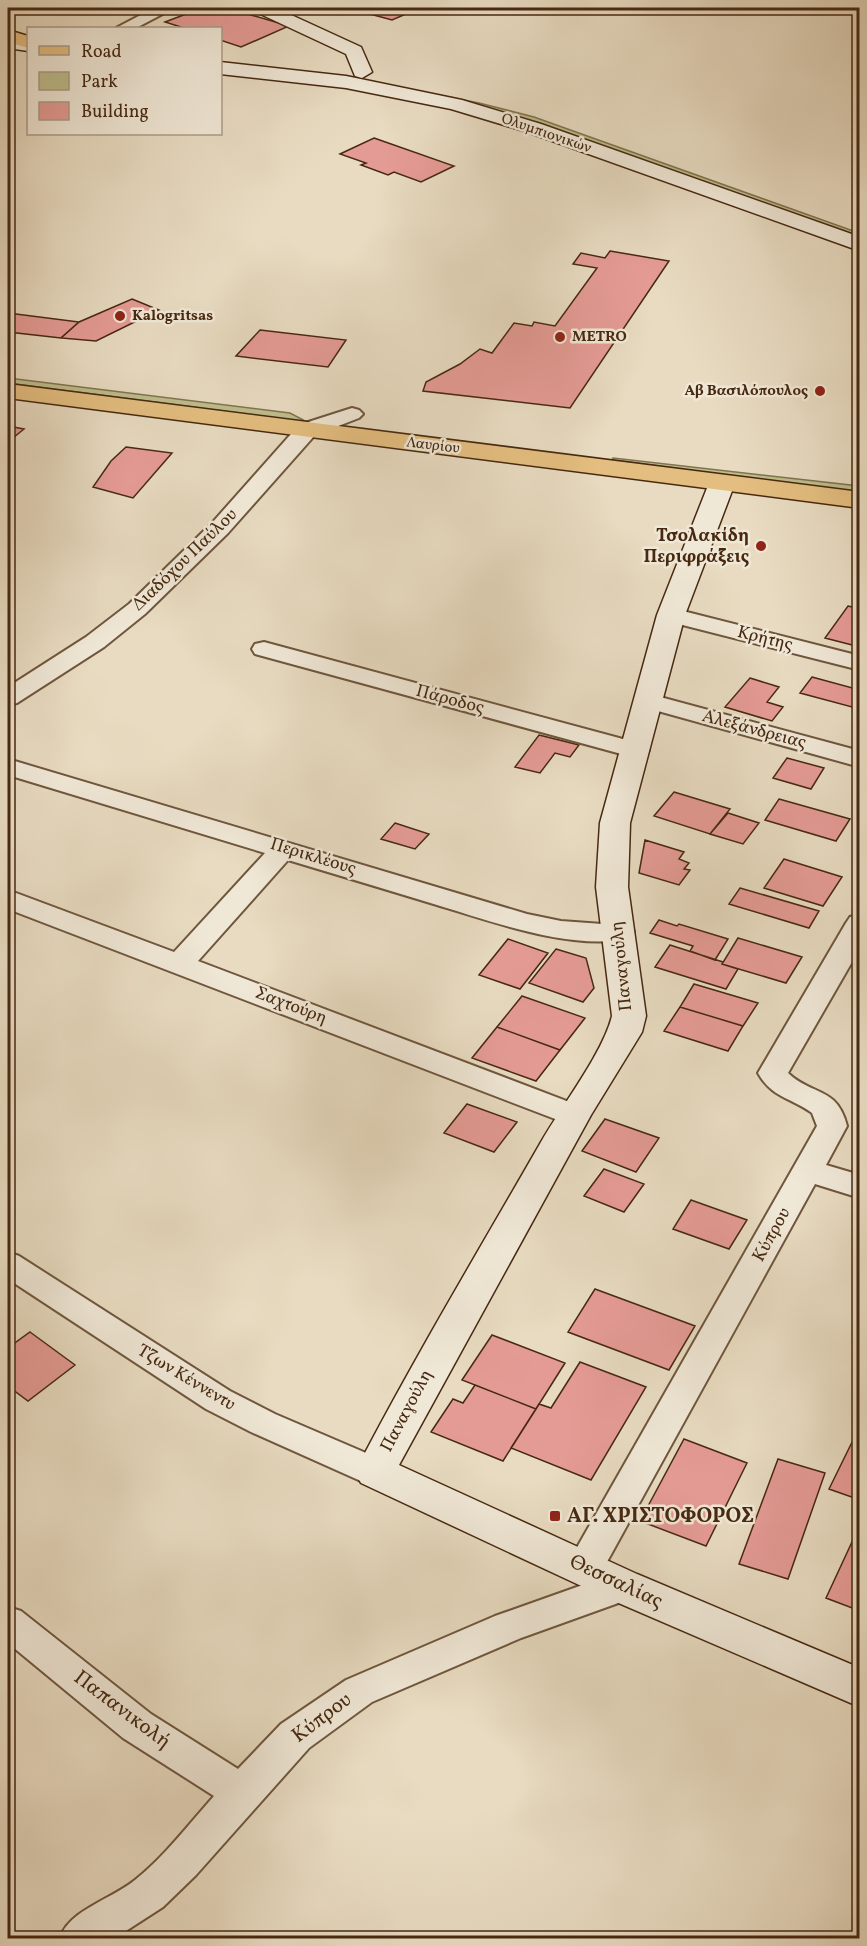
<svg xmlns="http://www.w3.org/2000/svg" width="867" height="1946" viewBox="0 0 867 1946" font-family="Vollkorn,serif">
<rect width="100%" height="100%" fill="#e8dbc1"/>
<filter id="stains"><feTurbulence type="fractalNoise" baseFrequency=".00333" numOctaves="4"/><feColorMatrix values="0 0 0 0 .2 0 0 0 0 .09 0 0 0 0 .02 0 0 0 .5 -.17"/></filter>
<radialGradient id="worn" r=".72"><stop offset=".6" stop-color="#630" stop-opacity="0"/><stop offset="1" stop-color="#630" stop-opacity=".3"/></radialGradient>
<path fill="#bebe8d" stroke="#82744f" stroke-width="1.5" d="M220 63 338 75 479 103 534 117 859 233V238L556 130Z
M8 378 290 413 307 422 8 383Z
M613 458 859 486V492L612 460Z"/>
<path fill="#e59b95" stroke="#472911" stroke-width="1.5" d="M202 8H227L289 26 241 47 220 40V28H184L165 22Z
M383 8H420L392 20 370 14Z
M374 138 454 166 421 182 394 172 388 175 361 165 366 163 340 154Z
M610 251 669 261 570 408 423 391 426 382 460 364 480 349 492 353 514 323 532 326 534 322 555 326 597 268 573 264 581 253 605 258Z
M132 299 159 310 96 341 61 338 79 322Z
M8 313 79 322 61 338 8 332Z
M260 330 346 340 328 367 236 356Z
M8 426 24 429 8 442Z
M126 447 172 453 133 498 93 487 111 461Z
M848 606 860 609V647L825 638Z
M812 677 860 690V697L852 707 800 693Z
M750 678 779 687 767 702 783 707 772 721 725 707Z
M539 735 579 745 570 757 555 753 540 773 515 767Z
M787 758 824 768 811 789 773 778Z
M674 792 730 809 710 834 654 816Z
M779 799 850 819 836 841 765 820Z
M728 813 759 823 743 844 710 834Z
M395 823 429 834 415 849 381 839Z
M645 840 684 852 679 859 689 863 684 869 690 870 679 885 639 873Z
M784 859 842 877 823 906 764 888Z
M740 888 819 911 809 928 729 904Z
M659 920 677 926 679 924 728 939 715 960 690 951 693 946 650 933Z
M738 938 802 957 786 983 722 964Z
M508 939 548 953 520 989 479 975Z
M670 945 723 962 722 964 738 969 726 989 655 967Z
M556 949 586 958 594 988 583 1002 529 983Z
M694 984 758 1003 743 1026 680 1007Z
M522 996 585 1018 560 1050 497 1027Z
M680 1007 743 1026 728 1051 664 1031Z
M497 1027 560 1050 536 1081 472 1058Z
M467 1104 517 1122 494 1152 444 1133Z
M605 1119 659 1138 636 1172 582 1151Z
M604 1169 644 1184 624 1212 584 1196Z
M691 1200 747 1220 729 1249 673 1229Z
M595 1289 695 1326 669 1370 568 1332Z
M30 1332 75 1365 28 1401 8 1386V1348Z
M492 1335 565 1363 536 1409 462 1380Z
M580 1362 646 1387 591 1480 511 1448 539 1404 551 1408Z
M475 1385 536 1409 503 1461 431 1432 453 1399 463 1403Z
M858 1430 860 1431V1500L829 1489Z
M684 1439 747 1463 706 1546 640 1521Z
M778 1459 825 1473 788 1579 739 1564Z
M858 1529 860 1530V1611L826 1598Z"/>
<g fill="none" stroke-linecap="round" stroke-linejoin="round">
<g stroke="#6f563d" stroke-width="4">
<path id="street" d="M154 8H174L136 28H116Z
M352 408 359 410 363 414 359 418 315 435 228 533 145 614 104 647 17 703 8 705V687L86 637 129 604 212 523 299 425Z
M671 608 860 656V670L663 620 659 615 663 610Z
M264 642 645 745 649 750 645 755 636 758 255 654 252 649 255 644Z
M649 694 860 751V767L640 706 637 701 640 696Z
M8 759 527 914 561 921 630 926 634 932 630 938C575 952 490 921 437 905 388 890 338 875 288 860L198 961 585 1108 589 1115 585 1122 574 1125 563 1122 8 909V890L174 952 265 853 8 775Z
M860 914V948L788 1073C812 1096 837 1086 847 1126L826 1165 860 1175V1198L815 1184 597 1580 584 1584 571 1580 566 1569 571 1558 817 1126 812 1113C790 1097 772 1098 758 1073L846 923 850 917Z
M8 1252 19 1256 230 1391 275 1414 387 1462 393 1472 387 1482 375 1486 363 1482 251 1432 206 1409 8 1279Z
M622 1571 635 1575 640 1586 635 1597 521 1638 372 1702 309 1748 196 1875 163 1907 115 1938H60C69 1910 112 1899 135 1880 165 1856 189 1824 214 1796L123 1738 8 1643V1607L21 1611 151 1714 238 1769 281 1724 346 1680 495 1616Z"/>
</g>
<g stroke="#472911" stroke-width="3">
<path id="secondary" d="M253 8H276L361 47 372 72 362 78 355 76 346 54 256 12Z
M8 36 28 39V51L8 48Z
M220 62 346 76 462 100 541 124 860 237V251L527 132 451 109 346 88 220 74Z
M722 475 731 478 735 483 685 615 630 823 628 887 646 1016 642 1032 591 1115 399 1465 637 1574 860 1668V1707L607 1598 361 1483 355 1472C413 1360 478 1252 541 1142 561 1107 603 1053 612 1016L596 887 600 823 657 615 709 483 713 478Z"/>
</g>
<g stroke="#472911" stroke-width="3">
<path id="primary" d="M8 384 860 492V508L8 398Z"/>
</g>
<g stroke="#472911" stroke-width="3">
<path id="highway" d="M8 30 28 36V48L8 42Z"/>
</g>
<use href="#street" fill="#f0e8d7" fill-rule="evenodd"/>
<use href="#secondary" fill="#f0e8d7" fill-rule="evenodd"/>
<use href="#primary" fill="#e4be80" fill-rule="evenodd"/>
<use href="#highway" fill="#e4be80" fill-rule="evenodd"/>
</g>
<g fill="#8f2418" stroke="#f0e8d7" stroke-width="2">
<circle cx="120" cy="316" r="6"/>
<circle cx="560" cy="337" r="6"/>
<circle cx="820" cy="391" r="6"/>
<circle cx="761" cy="546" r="6"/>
<rect x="549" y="1510" width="12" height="12" rx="3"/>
</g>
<g text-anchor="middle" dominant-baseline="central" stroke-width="5" stroke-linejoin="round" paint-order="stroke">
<g font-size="15" fill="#472911" stroke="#f0e8d7">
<text transform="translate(546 134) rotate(19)">Ολυμπιονικών</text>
<text transform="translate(433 446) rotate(7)">Λαυρίου</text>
</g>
<g font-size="15" font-weight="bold" fill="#472911" stroke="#f0e8d7" text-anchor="start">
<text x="132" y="316">Kalogritsas</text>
<text x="572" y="337">METRO</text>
<text x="808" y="391" text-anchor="end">Αβ Βασιλόπουλος</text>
</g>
<g font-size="18" font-weight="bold" fill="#472911" stroke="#f0e8d7" text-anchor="end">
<text x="749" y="536">Τσολακίδη<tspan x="749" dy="21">Περιφράξεις</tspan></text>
</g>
<g font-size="18" fill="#472911" stroke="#f0e8d7">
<text transform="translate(185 560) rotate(-44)">Διαδόχου Παύλου</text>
<text transform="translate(765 639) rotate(14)">Κρήτης</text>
<text transform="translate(450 700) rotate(15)">Πάροδος</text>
<text transform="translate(754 730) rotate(15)">Αλεξάνδρειας</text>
<text transform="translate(313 857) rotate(17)">Περικλέους</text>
<text transform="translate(622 966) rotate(-96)">Παναγούλη</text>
<text transform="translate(291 1006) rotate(21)">Σαχτούρη</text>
<text transform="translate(772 1235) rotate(-61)">Κύπρου</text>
<text transform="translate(186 1378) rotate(31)">Τζων Κέννεντυ</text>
<text transform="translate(407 1411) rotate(-62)">Παναγούλη</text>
</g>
<g font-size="21" font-weight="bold" fill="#472911" stroke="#f0e8d7" text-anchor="start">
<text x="567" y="1516">ΑΓ. ΧΡΙΣΤΟΦΟΡΟΣ</text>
</g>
<g font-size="21" fill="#472911" stroke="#f0e8d7">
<text transform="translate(616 1582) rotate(25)">Θεσσαλίας</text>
<text transform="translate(122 1710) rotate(37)">Παπανικολή</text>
<text transform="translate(322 1718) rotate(-37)">Κύπρου</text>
</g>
</g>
<rect width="867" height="1946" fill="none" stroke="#e8dbc1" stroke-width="30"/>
<rect x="9" y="9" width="849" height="1928" fill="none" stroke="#472911" stroke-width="3"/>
<rect x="15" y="15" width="837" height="1916" fill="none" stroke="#472911" stroke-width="1.5"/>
<rect x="27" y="27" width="195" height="108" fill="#f0e8d7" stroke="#ac9c88" stroke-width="1.5"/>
<rect x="39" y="46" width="30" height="9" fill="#e4be80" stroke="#ac9c88" stroke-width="1.5"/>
<text x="81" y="57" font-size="18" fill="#472911">Road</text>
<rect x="39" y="72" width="30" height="18" fill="#bebe8d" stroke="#ac9c88" stroke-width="1.5"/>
<text x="81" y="87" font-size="18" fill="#472911">Park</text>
<rect x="39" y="102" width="30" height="18" fill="#e59b95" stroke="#ac9c88" stroke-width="1.5"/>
<text x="81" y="117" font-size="18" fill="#472911">Building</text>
<rect width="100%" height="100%" filter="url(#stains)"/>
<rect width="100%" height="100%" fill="url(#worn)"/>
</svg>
